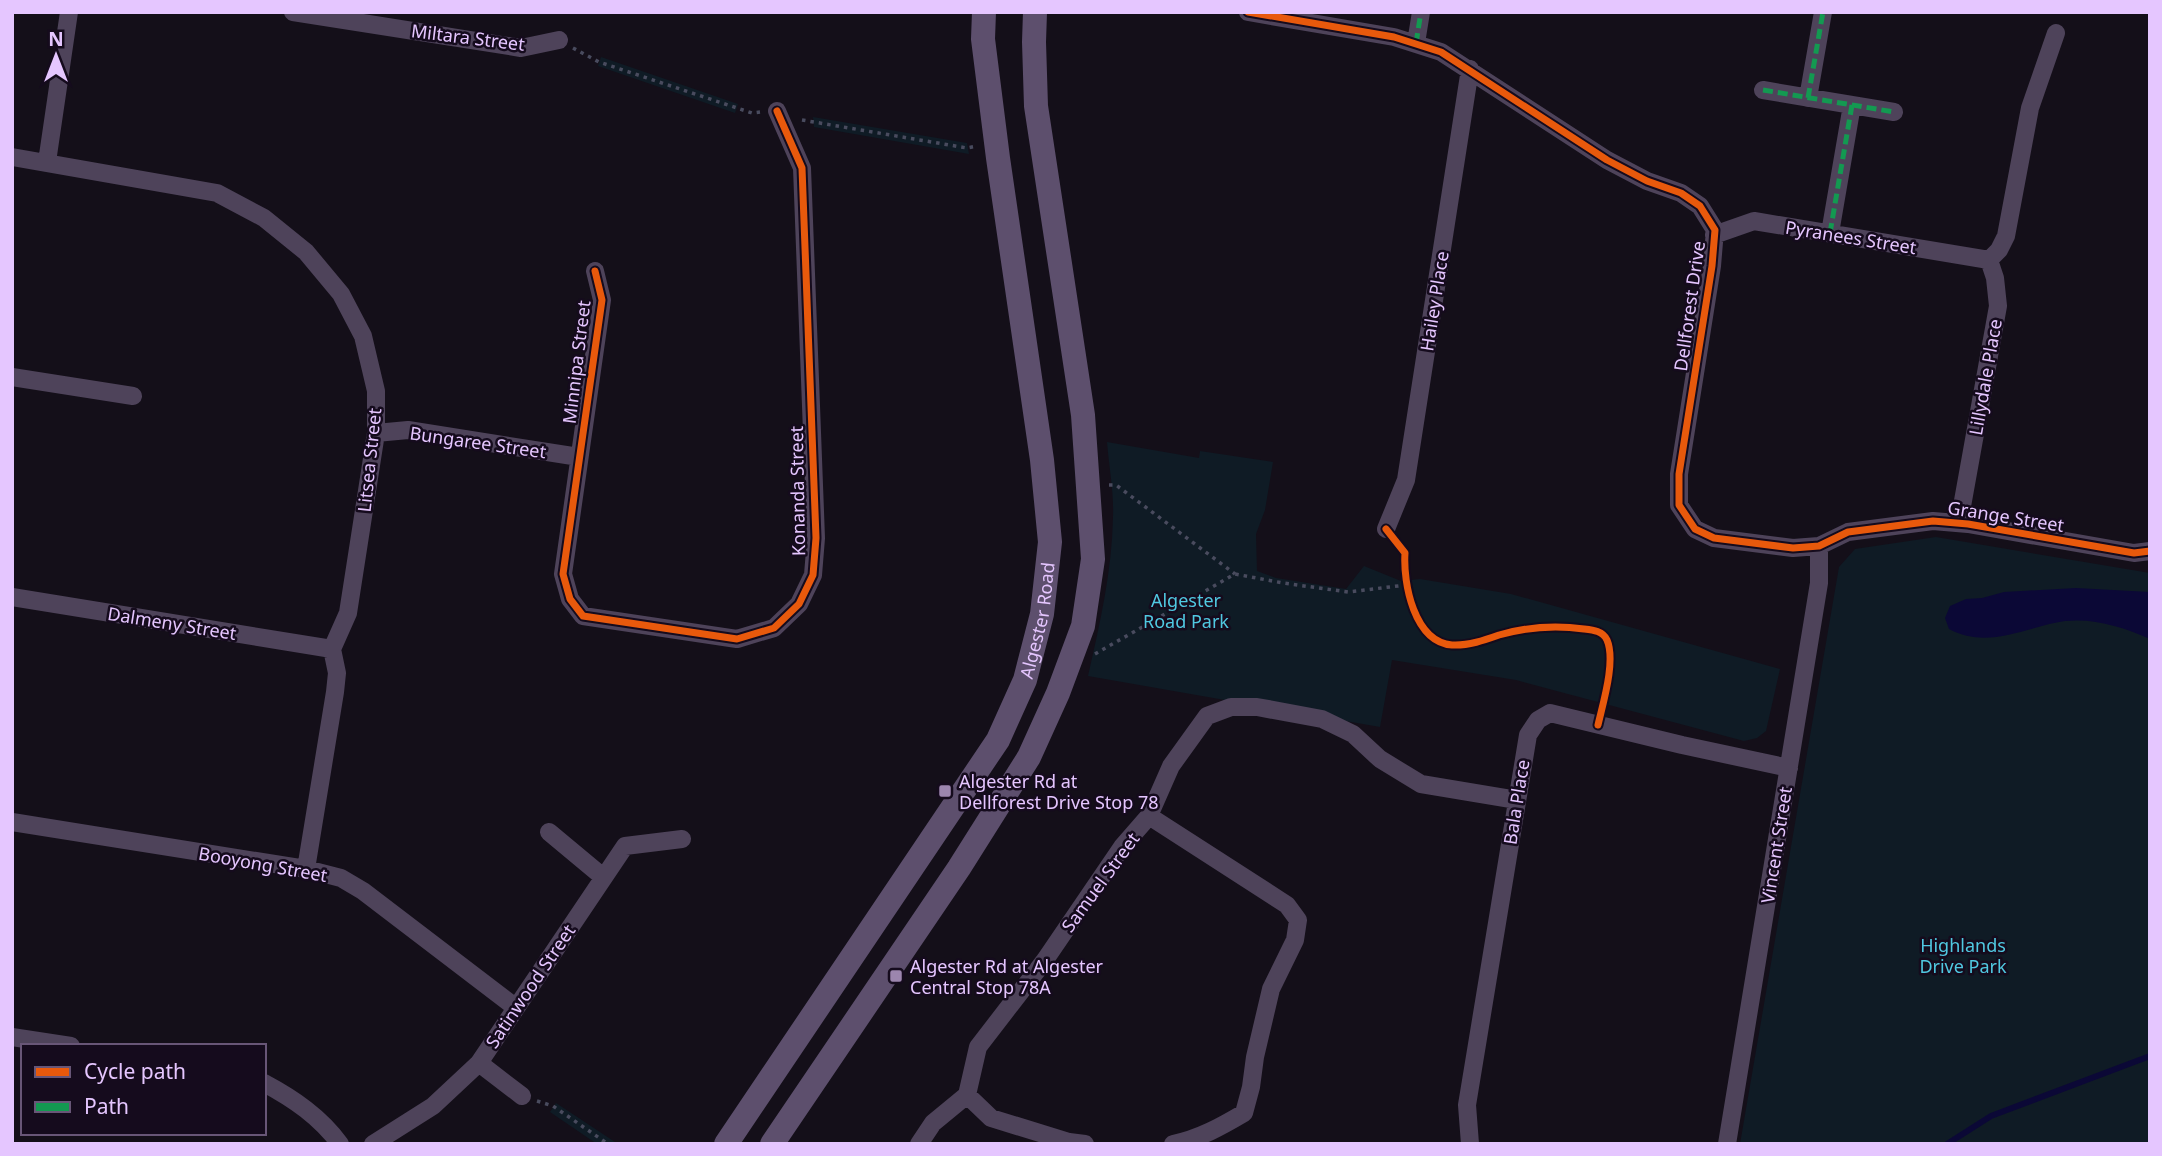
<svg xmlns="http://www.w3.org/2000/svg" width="2162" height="1156" viewBox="0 0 2162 1156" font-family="'Noto Sans',sans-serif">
<rect width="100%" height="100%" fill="#140f19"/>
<path fill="#0f1b25" d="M601 57 738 104 735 113 598 66Z
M813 117 967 143 969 154 814 127Z
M1107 442 1199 458 1200 451 1273 462 1265 510 1256 534 1257 571 1276 578 1346 589 1364 566 1401 581 1420 579 1511 594 1780 669 1766 731 1757 738 1744 741 1516 680 1392 660 1380 727 1088 676C1100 623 1112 571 1113 517 1114 492 1109 467 1107 442Z
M1936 537 2150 573V1144H1740L1839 567 1855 549Z
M556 1103 618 1144H597L550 1112Z"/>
<path fill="#0b0836" d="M2076 588 2150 592V639C2123 627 2095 618 2065 621 2025 627 1988 650 1949 629L1945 618 1950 606 1966 599 1982 598 2004 592Z"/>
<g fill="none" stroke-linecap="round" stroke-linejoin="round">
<path stroke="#0b0836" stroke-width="6" d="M1947 1144 1991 1116 2150 1056"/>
<path stroke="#494b5e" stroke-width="3.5" stroke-dasharray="3.5 5" stroke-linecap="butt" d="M573 48 599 62 752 113 760 112
M802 120 967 148 977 146
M1109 485H1116L1235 574
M1095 654 1235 574 1283 583 1348 592 1406 585
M537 1101 553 1106 608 1144"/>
<path stroke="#4e435a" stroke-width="18" d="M293 12 521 48 559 40
M1248 12 1394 37 1441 52 1607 160 1647 181 1681 193 1700 206 1715 230 1712 266 1679 474V505L1695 529 1714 538 1793 548 1819 546 1848 532 1933 521 1968 524 2134 553 2150 551
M1416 43 1421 12
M1763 90 1894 112
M1808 98 1823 12
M12 157 217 193 264 218 306 252 341 294 363 336 376 391V433L348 613 332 649 337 673 335 692 306 869
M47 162 69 12
M1830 233 1852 105
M1714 235 1754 221 1989 260
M595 271 602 300 563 574 570 599 583 616 737 639 774 628 799 604 813 575 816 538 802 168 777 111
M12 377 133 396
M376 433 408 430 579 457
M1959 523 1998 306 1995 278 1989 260 1999 250 2006 236 2030 108 2056 33
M1386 529 1406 480 1470 69
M12 597 332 649
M1149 816 1287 905 1298 920 1295 940 1271 989 1255 1057 1251 1087 1244 1113C1222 1126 1199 1139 1173 1144
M12 822 306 869 341 878 363 891 515 1007
M549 832 603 877
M12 1037 71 1046
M479 1063 522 1096
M264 1083C294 1099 320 1117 340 1144
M967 1095 991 1118 1069 1142 1085 1144
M373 1144 433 1106 479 1063 625 846 682 839
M919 1144 933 1123 967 1095 978 1047 1045 960 1122 847 1149 816 1171 766 1207 716 1231 707H1257L1322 719 1353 734 1380 759 1421 784 1517 800
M1470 1144 1467 1105 1528 735 1538 720 1550 713 1682 745 1789 768
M1727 1144 1819 583V546"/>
<g stroke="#5d4f6d" stroke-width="24">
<path id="s1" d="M726 1144 998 740 1025 680 1042 614 1050 542 1042 460 998 158 983 39 984 12"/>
<path d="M772 1144 959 868 1029 757 1058 693 1083 626 1093 559 1083 415 1036 106 1034 42 1035 12"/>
</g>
<path stroke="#139951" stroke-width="5" stroke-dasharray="10 5" stroke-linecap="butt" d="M1416 43 1421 12
M1763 90 1894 112
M1808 98 1823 12
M1830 233 1852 105"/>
<g stroke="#150b1d" stroke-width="11">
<path id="cycleway" d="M1248 12 1394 37 1441 52 1607 160 1647 181 1681 193 1700 206 1715 230 1712 266 1679 474V505L1695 529 1714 538 1793 548 1819 546 1848 532 1933 521 1968 524 2134 553 2150 551
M595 271 602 300 563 574 570 599 583 616 737 639 774 628 799 604 813 575 816 538 802 168 777 111
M1386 529 1405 553C1403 583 1414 642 1452 645 1468 646 1485 640 1499 635 1527 627 1556 625 1584 629 1593 630 1603 631 1607 640 1616 661 1603 703 1598 725"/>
</g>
<use href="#cycleway" stroke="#e8590c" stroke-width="7"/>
</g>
<g fill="#9c86ae" stroke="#150b1d" stroke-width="2.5">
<rect x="938" y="784" width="14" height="14" rx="3.5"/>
<rect x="889" y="969" width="14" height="14" rx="3.5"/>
</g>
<g text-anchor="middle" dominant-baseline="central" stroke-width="5" stroke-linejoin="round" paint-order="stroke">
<g font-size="18" fill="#e5c6ff" stroke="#150b1d">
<text transform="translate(468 37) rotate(7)">Miltara Street</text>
<text transform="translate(1851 237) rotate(9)">Pyranees Street</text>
<text transform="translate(1434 301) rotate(-81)">Hailey Place</text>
<text transform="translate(1689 306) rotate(-82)">Dellforest Drive</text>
<text transform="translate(576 362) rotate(-83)">Minnipa Street</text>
<text transform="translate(1985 377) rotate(-80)">Lillydale Place</text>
<text transform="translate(478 442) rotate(8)">Bungaree Street</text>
<text transform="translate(369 460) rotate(-84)">Litsea Street</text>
<text transform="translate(797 491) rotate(-91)">Konanda Street</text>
<text transform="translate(2006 516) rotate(9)">Grange Street</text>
<text stroke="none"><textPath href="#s1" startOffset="614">Algester Road</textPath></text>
<text transform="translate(172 623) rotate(9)">Dalmeny Street</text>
<text transform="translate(1516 802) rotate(-81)">Bala Place</text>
<text transform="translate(1776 845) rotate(-81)">Vincent Street</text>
<text transform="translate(263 864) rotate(10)">Booyong Street</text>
<text transform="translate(1100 882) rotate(-54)">Samuel Street</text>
<text transform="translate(530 986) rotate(-56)">Satinwood Street</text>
</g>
<g font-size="18" fill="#50c8e1" stroke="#150b1d">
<text x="1186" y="600">Algester<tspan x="1186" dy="21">Road Park</tspan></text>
<text x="1963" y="945">Highlands<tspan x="1963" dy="21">Drive Park</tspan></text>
</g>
<g font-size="18" fill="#e5c6ff" stroke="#150b1d" text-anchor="start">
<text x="959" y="781">Algester Rd at<tspan x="959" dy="21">Dellforest Drive Stop 78</tspan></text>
<text x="910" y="966">Algester Rd at Algester<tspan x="910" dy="21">Central Stop 78A</tspan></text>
</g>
</g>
<rect width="2162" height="1156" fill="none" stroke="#e5c6ff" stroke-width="28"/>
<rect x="21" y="1044" width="245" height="91" fill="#150b1d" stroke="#685677" stroke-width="2"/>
<rect x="35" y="1067" width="35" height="10" fill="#e8590c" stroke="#685677" stroke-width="2"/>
<text x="84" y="1079" font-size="21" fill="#e5c6ff">Cycle path</text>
<rect x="35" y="1102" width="35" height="10" fill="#139951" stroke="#685677" stroke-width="2"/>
<text x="84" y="1114" font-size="21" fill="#e5c6ff">Path</text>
<g transform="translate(56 56)" stroke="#150b1d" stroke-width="5" paint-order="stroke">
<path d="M0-5L12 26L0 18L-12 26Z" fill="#e5c6ff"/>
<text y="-10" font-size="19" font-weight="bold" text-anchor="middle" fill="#e5c6ff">N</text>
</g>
</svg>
